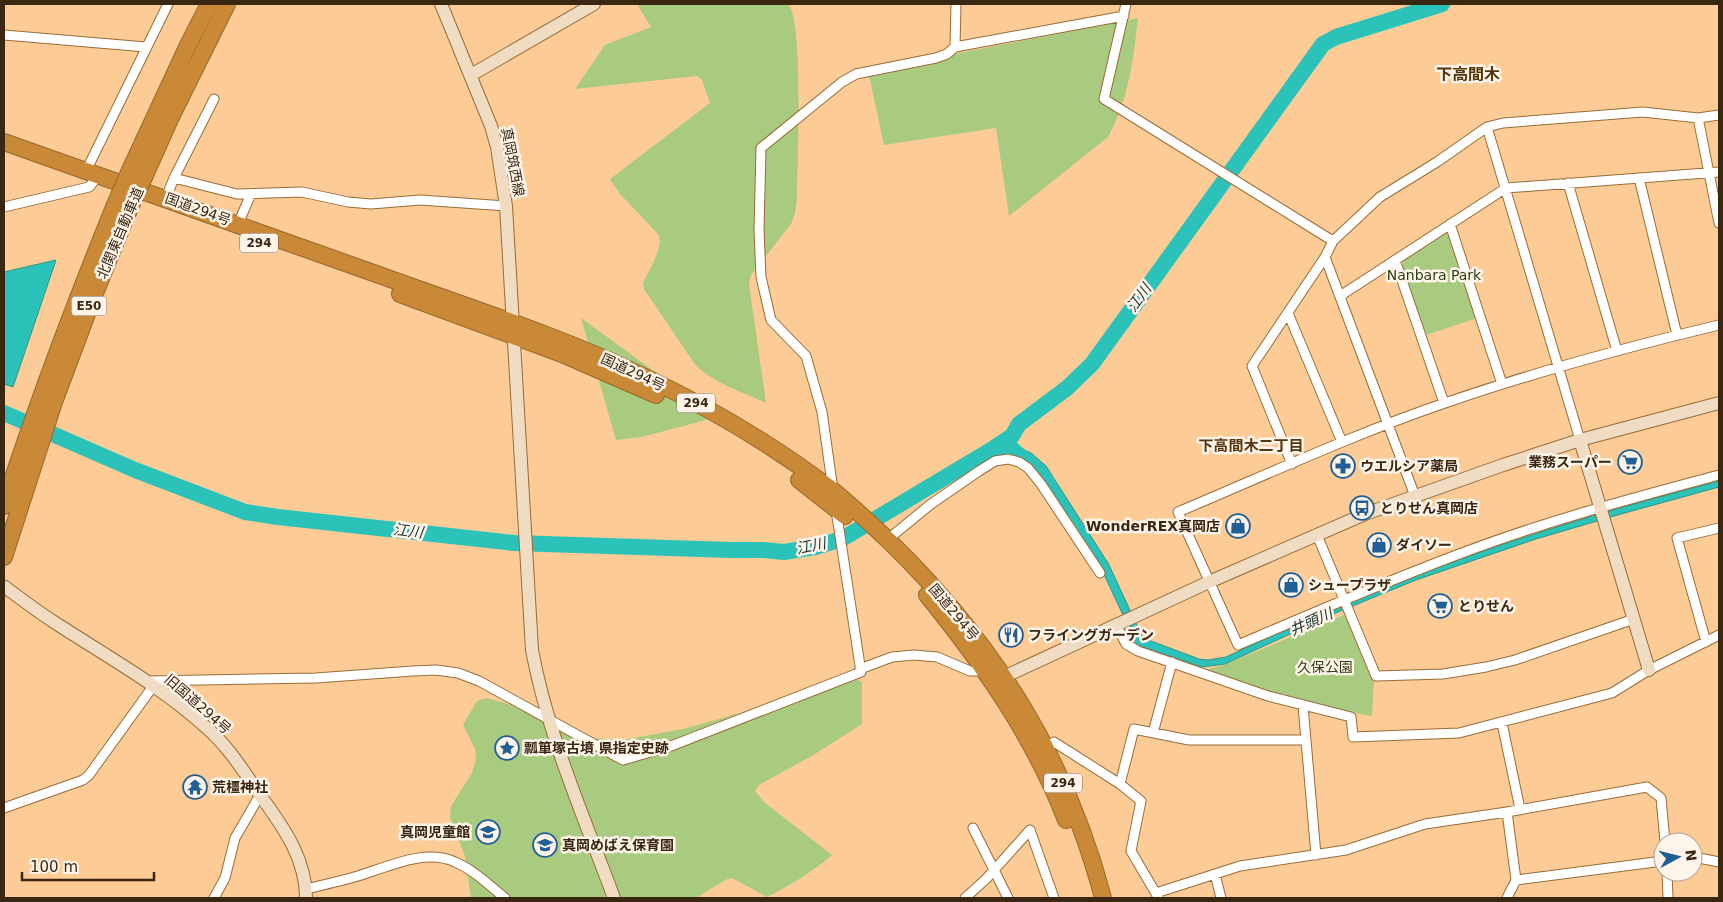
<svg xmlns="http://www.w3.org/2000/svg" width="1723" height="902" viewBox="0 0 1723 902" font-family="'DejaVu Sans','Noto Sans JP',sans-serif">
<rect width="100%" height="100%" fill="#fccb96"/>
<path fill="#a8cb80" d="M637 4H788C804 19 797 167 797 198L795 213 791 224 751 275 749 284 766 403C743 392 710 382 694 363L644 289 643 283C648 271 665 246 658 234L620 194 610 179 710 103 702 80 697 76 575 89 605 45 651 27Z
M1138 18C1133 61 1129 98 1108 137L1009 216 996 128 884 145 868 71Z
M1443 232 1450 235 1477 318 1426 335 1402 267 1404 259Z
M581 318 717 417 642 437 616 440Z
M1346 614 1374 679 1372 716 1267 697 1201 669H1209L1224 665Z
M858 680 862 682V724L815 754 759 785 755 791 765 803 832 855C811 873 792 884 767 897L732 878 727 879 696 898H471L465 856 450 817 451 806 472 773 476 759 475 749 463 725 477 701 486 698 505 703 569 732 592 738 623 740 683 729 740 713 817 685Z"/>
<path fill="#2bc3b9" stroke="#309487" d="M56 260 13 387 4 384V272Z
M1010 444 1031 453 1046 466 1108 563 1143 638 1199 659 1208 660 1226 657C1301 622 1377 588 1455 561 1542 530 1630 504 1719 481V487L1621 514 1536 539 1416 580 1338 612 1225 664 1202 667 1137 645 1101 568 1032 463C1019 454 1008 453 992 455Z"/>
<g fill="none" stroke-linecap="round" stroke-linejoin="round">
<path stroke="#2bc3b9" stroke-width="16" d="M4 413 135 470 245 512 278 517 514 543 731 550H763L784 552 815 547 842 539 994 448 1012 436 1019 424 1067 388 1092 364 1323 44 1336 37 1442 4
M1001 448 1012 449 1040 473 1049 485"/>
<g stroke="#986c38" stroke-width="11">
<path id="street" d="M1126 4 1104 99 1333 241
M4 35 146 47
M955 47 956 4
M1698 118 1719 223
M1487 127 1580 440
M86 171 168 4
M174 178 237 194 302 192 348 202 371 204 420 200 506 206
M1639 178 1677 335
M1568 183 1617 351
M166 198 174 178 214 99
M4 207 89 187 99 175
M238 224 251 194
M1450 224 1502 384
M1325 257 1415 496
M1395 260 1444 403
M1340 296 1506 188 1719 172
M1288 313 1342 442
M1719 325C1627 347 1535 372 1445 403 1354 434 1266 475 1178 512L1238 645C1313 613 1387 581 1462 553 1546 521 1633 498 1719 475
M1292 464 1252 366 1325 257 1333 241 1380 197 1437 162 1487 127 1503 123 1643 112 1698 118 1719 115
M833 490 822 412 806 356 771 320 761 277 759 230 761 148 842 82 856 74 936 58 947 54 955 47 1124 16
M1317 535 1376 676 1443 674 1486 667 1515 660 1634 619
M887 540 931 504 979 471 995 461 1008 459 1019 462 1028 468 1041 484 1100 573
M1116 625 1126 644 1138 651 1268 696 1351 717 1353 737 1459 733 1612 693 1649 670 1719 635
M1706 642 1677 538 1719 528
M860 669 892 657 914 655 937 657 970 671H985
M148 681 316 678 413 671 436 670 458 673 479 681 623 760 671 746 861 672 836 510
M1303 706 1316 855
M1502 723 1520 809
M1153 733 1172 662
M1045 747 1054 742 1120 784 1141 801 1131 851 1158 897
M1120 784 1134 729 1189 740H1306
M4 808 83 780 89 775 154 685
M1507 812 1516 880 1507 898
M973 828 1008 898
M1693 858H1699L1719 862
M1667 872 1668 898
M1215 874 1221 898
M1516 880 1663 861
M306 889C323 885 341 881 358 876 388 867 425 848 455 862 474 870 490 886 505 898
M1156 893 1240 866 1346 850 1425 824 1507 812 1647 787 1661 798 1665 842
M214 898 225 878 235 838 260 795
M965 898 986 879 1030 830 1054 898"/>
</g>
<g stroke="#986c38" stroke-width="14">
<path id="secondary" d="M441 4 491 126 497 147 506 206 532 650C548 736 584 817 614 898
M471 75 594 4
M1580 440 1649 670
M5 587C21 599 37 611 54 622 106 656 161 686 207 728 231 749 247 777 265 802 286 831 306 861 306 898
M995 681 1209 582 1365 514 1503 465 1580 440 1719 403"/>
</g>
<g stroke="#98672a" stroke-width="18">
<path id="highway" d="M4 142C130 186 256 231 382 276 470 308 560 336 645 377 710 408 773 445 831 489 851 505 870 523 889 541 993 642 1066 757 1103 898
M130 170 189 43 209 4
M145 175 170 119 227 4
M400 294 562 354 656 395
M799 480 845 516
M4 506C36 405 74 306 114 207
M4 557 54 402 91 303 128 212
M927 595C983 664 1034 737 1066 820"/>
</g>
<use href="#street" stroke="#fff" stroke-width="9"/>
<use href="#secondary" stroke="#efdcc3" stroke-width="12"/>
<use href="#highway" stroke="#ca8937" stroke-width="16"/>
<g stroke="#98672a" stroke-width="18" stroke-linecap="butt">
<path id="highway-bridge" d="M114 207 130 170
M128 212 145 175"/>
</g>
<use href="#highway-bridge" stroke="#ca8937" stroke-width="16"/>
</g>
<defs>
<g id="supermarket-ring" transform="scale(1.25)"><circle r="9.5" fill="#fef4ea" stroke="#205f95" stroke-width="1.5"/><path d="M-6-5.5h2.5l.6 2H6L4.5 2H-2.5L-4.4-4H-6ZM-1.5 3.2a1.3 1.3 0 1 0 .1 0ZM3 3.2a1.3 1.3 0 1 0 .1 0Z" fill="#205f95"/></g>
<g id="pharmacy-ring" transform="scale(1.25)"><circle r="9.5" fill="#fef4ea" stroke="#205f95" stroke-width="1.5"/><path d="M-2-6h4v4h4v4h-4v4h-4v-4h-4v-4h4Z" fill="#205f95"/></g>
<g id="bus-ring" transform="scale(1.25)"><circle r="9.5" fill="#fef4ea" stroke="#205f95" stroke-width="1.5"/><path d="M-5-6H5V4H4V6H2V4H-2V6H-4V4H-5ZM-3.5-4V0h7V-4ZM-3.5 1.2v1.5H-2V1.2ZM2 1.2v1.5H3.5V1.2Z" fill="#205f95"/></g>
<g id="shop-ring" transform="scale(1.25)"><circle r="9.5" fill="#fef4ea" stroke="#205f95" stroke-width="1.5"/><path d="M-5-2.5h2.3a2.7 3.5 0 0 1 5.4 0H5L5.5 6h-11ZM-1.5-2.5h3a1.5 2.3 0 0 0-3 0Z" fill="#205f95"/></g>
<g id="restaurant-ring" transform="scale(1.25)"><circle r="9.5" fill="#fef4ea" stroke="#205f95" stroke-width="1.5"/><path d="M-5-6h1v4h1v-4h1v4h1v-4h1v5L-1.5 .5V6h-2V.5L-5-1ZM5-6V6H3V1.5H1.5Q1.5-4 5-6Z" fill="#205f95"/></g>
<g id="sight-ring" transform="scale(1.25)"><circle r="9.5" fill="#fef4ea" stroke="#205f95" stroke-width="1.5"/><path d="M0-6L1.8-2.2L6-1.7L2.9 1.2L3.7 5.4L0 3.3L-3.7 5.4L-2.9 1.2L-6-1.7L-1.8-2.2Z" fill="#205f95"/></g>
<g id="temple-ring" transform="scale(1.25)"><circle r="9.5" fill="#fef4ea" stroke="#205f95" stroke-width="1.5"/><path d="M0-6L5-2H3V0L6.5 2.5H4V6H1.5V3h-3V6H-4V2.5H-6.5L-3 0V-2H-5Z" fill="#205f95"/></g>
<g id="school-ring" transform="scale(1.25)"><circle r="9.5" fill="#fef4ea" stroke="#205f95" stroke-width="1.5"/><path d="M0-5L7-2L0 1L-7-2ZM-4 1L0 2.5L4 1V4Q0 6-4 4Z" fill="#205f95"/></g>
</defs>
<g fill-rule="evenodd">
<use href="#supermarket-ring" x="1630" y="462"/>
<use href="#pharmacy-ring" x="1343" y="466"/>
<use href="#bus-ring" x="1362" y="508"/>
<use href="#shop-ring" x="1238" y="526"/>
<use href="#shop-ring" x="1379" y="545"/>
<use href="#shop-ring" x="1291" y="585"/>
<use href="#supermarket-ring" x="1440" y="606"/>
<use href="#restaurant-ring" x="1011" y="635"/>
<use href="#sight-ring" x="507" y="748"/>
<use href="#temple-ring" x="195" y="787"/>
<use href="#school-ring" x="488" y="832"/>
<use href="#school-ring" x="545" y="845"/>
</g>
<g text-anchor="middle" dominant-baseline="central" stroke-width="5" stroke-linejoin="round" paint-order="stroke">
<g fill="#fef4ea" stroke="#756453" stroke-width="1">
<rect x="240" y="233.5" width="38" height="19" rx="4"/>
<rect x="71.5" y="296.5" width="35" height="19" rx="4"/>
<rect x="677" y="393.5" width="38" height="19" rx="4"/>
<rect x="1044" y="773.5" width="38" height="19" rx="4"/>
</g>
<g font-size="12" font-weight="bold" fill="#3a2712">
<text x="259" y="243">294</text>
<text x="89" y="306">E50</text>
<text x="696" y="403">294</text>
<text x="1063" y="783">294</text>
</g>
<g font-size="14" fill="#3a2712" stroke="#fef4ea">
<text transform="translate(513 162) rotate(79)">真岡筑西線</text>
<text transform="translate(198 209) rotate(20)">国道294号</text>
<text transform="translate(120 233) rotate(-67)">北関東自動車道</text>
<text transform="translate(633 372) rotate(25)">国道294号</text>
<text transform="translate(954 612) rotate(50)">国道294号</text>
<text transform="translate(198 704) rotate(41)">旧国道294号</text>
</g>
<g font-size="14" fill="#2b3e11" stroke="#fef4ea">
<text x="1434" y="275">Nanbara Park</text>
<text x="1325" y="667">久保公園</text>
</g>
<g font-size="14" font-weight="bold" fill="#3a2712" stroke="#fef4ea" text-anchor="start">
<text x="1612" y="462" text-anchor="end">業務スーパー</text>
<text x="1360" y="466">ウエルシア薬局</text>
<text x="1380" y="508">とりせん真岡店</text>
<text x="1220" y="526" text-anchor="end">WonderREX真岡店</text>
<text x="1396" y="545">ダイソー</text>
<text x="1308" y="585">シュープラザ</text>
<text x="1458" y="606">とりせん</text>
<text x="1028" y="635">フライングガーデン</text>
<text x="524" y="748">瓢箪塚古墳 県指定史跡</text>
<text x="212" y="787">荒橿神社</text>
<text x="470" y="832" text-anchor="end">真岡児童館</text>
<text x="562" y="845">真岡めばえ保育園</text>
</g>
<g font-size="15" font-style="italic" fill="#173533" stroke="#fef4ea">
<text transform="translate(1139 298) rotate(-54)">江川</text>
<text transform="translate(408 531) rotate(7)">江川</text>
<text transform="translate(811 546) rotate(-12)">江川</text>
<text transform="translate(1311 622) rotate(-24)">井頭川</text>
</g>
<g font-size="15" font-weight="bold" fill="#55350b" stroke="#fef4ea">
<text x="1251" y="446">下高間木二丁目</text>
</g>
<g font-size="16" font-weight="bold" fill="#55350b" stroke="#fef4ea">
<text x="1468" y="74">下高間木</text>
</g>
</g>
<rect width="1723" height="902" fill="none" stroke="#3a2712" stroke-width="10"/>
<g transform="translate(1678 857) rotate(83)"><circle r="24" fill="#fef4ea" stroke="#b0a294"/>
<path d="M0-4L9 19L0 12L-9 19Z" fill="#205f95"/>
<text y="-8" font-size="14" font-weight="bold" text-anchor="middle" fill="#3a2712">N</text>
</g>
<path d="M22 872v8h132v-8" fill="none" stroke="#3a2712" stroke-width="2.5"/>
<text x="30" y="872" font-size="15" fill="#3a2712" stroke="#fef4ea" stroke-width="4" paint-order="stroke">100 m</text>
</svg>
